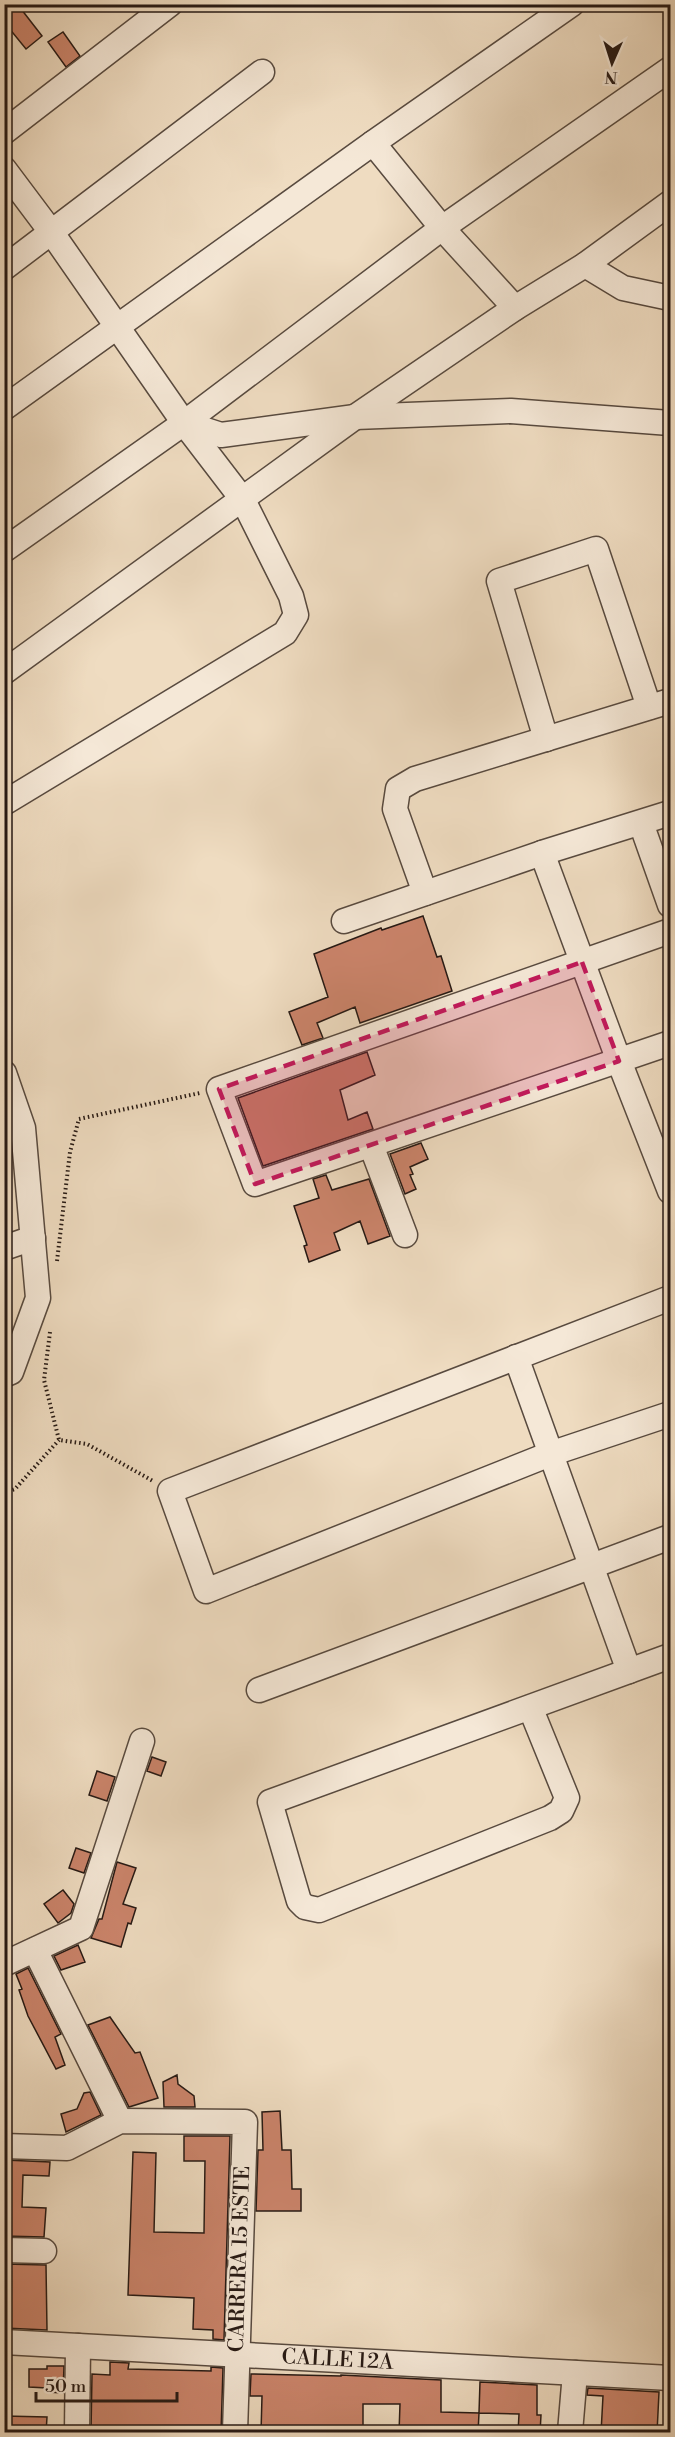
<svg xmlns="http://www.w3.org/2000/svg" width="675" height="2437" viewBox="0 0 675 2437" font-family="'Libre Bodoni',serif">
<rect width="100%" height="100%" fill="#efdcc1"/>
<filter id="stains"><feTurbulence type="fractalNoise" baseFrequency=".00333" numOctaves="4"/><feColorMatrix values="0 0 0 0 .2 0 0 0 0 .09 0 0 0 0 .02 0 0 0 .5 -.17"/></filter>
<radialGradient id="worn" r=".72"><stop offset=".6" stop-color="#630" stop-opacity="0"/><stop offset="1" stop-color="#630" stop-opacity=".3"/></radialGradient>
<path fill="#cb846b" stroke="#261914" stroke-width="1.5" d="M18 5 42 36 26 49 4 22V15Z
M63 32 80 56 66 67 48 42Z
M423 916 437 957 441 956 452 991 360 1023 355 1007 317 1023 323 1038 302 1045 289 1012 328 997 314 954 381 928 382 930Z
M367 1052 375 1075 340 1090 348 1120 367 1112 373 1129 263 1166 238 1098Z
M421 1143 428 1159 410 1167 413 1174 410 1175 416 1189 405 1194 390 1154Z
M326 1175 332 1190 369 1179 390 1236 368 1244 360 1221 334 1233 340 1250 309 1262 304 1246 307 1245 294 1206 319 1198 313 1179Z
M152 1757 166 1762 161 1776 147 1771Z
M97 1771 115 1777 107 1801 89 1795Z
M76 1848 91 1853 84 1873 69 1868Z
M117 1862 136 1868 123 1904 136 1908 131 1924 128 1923 121 1947 91 1938 99 1919H102Z
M63 1890 74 1904 71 1913 58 1923 44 1904Z
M78 1945 85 1962 61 1970 54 1956Z
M28 1968 61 2034 55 2037 65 2065 56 2069 28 2016 19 1990 22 1989 16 1974Z
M110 2017 135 2053 140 2052 158 2098 129 2107 88 2025Z
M177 2075 178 2084 194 2096 195 2107H164L163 2082Z
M90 2092 101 2115 66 2132 61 2114 77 2109 84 2093Z
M280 2111 282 2150H291L292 2189H301V2211H256L258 2150H263L262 2112Z
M184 2136H230L224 2340 213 2339V2330L193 2329 194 2298 128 2295 133 2152 156 2153 154 2232 204 2233 205 2161H184Z
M4 2160 50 2162 49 2176 23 2175 22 2207 46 2208 44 2237 4 2236Z
M4 2264 46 2265 47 2330 4 2328Z
M110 2362 129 2363 128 2369 211 2371V2367L223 2368 221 2433H91L92 2374 110 2375Z
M47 2366H64L63 2393 47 2392V2388L29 2387V2369H47Z
M251 2374 341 2376V2375L441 2380V2412L479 2413 478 2433H399L400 2404H363V2433H261L262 2396H250Z
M480 2382 537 2385V2415H541L540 2433H518L519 2414 479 2413Z
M588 2388 659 2392 657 2433H601L603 2396 587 2395Z
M4 2416 47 2417 46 2433H4Z"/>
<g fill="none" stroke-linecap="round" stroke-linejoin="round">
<g stroke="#584a3f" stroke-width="27">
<g id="minor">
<path d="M4 132 170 4"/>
<path d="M373 143 442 228 515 308"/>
<path d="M4 169 52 233 184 423 243 500 291 596 296 615 285 633 4 803"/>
<path d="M585 265 623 288 670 298"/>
<path d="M4 268 262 72"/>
<path d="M4 408 373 143 572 4"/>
<path d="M184 423 442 228 670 69"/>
<path d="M4 550 184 423 221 435 355 417 511 411 670 423"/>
<path d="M4 672 355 417 515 308 585 265 670 203"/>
<path d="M546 739 499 581 596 549 649 707"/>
<path d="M641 823 670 905"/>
<path d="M542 853 619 1061 670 1191"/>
<path d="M425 893 395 809 398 789 415 779 670 701"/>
<path d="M344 921 542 853 670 813"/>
<path d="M670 931 219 1089 255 1184 670 1043"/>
<path d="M4 1073 23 1128 38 1298 11 1372 4 1375"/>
<path d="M371 1145 405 1235"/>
<path d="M4 1248 33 1238"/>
<path d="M670 1298 170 1491 206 1591 550 1454 670 1414"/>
<path d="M516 1357 629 1671"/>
<path d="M259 1690 670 1537"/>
<path d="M530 1707 567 1798 561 1811 550 1818 319 1910 305 1907 299 1901 270 1802 670 1656"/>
<path d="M35 1950 120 2121"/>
<path d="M4 1964 81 1928 142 1741"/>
<path d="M4 2146 67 2148 120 2121 245 2122 235 2432"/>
<path d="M4 2250 44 2251"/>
<path id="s1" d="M4 2342 670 2378"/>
<path d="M77 2432 78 2346"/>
<path d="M570 2432 575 2373"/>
</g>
</g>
<path stroke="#261914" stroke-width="4" stroke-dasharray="1.5 3" stroke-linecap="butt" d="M57 1261 70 1152 79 1119 200 1093
M50 1332 44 1380 59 1440 87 1444 153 1481
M4 1493 15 1489 59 1440"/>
<use href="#minor" stroke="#f5e8d7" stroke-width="24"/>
</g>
<path fill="#c2185b" fill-opacity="0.2" stroke="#c2185b" stroke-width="4.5" stroke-dasharray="12 8" stroke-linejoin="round" d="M582 962 619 1061 255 1184 219 1089Z"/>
<g text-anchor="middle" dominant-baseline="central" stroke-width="5" stroke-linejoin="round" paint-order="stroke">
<g font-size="21" fill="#261914" stroke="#f5e8d7">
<text transform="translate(240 2259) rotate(-88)">CARRERA 15 ESTE</text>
<text stroke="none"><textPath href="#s1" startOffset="334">CALLE 12A</textPath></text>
</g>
</g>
<rect width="675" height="2437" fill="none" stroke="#efdcc1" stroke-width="24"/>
<rect x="6" y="6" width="663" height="2425" fill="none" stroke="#261914" stroke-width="3"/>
<rect x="12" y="12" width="651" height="2413" fill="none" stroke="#261914" stroke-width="1.5"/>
<g transform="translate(612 63) rotate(183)" stroke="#f5e8d7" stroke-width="4.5" paint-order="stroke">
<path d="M0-4.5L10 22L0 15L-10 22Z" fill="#261914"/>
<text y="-9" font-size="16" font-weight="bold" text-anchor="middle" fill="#261914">N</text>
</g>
<path d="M36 2392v9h141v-9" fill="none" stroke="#261914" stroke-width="3"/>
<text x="45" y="2392" font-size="18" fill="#261914" stroke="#f5e8d7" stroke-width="4.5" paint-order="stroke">50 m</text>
<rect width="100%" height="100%" filter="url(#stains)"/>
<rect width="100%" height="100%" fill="url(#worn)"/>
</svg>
